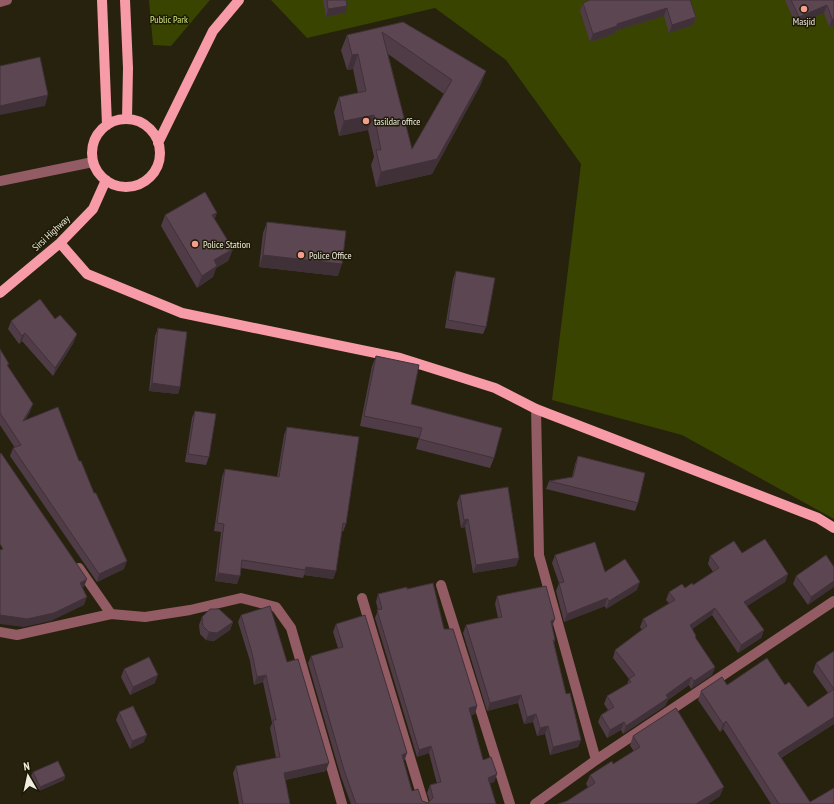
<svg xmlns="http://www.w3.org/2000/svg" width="834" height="804" viewBox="0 0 834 804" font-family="'PT Sans Narrow',sans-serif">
<rect width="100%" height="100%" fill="#26220e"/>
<path fill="#394400" d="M149 0H210L171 46 153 45Z
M271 0H834V519L682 435 552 400 581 164 506 60 435 8 307 38Z"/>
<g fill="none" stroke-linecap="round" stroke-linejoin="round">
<path stroke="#935b63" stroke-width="10" d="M0 2 7 0
M0 181 93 162
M536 409 539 555 596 760
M79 568 111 614 145 617 190 610 241 598 276 607 291 628 342 804
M441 585 510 804
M362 598 424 804
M0 632 17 635 111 614
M535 804 596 760 834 601"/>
<path stroke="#f89ba8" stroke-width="10" d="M102 0 107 125
M125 0 128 68 127 119
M92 153a34 34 0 1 1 68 0a34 34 0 1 1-68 0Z
M158 143 213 31 239 0
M60 243 87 274 182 313 400 358 495 388 536 409 818 518 834 528
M0 293 60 243 93 209 106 180"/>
</g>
<path fill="#4f3c47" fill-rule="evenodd" d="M323 0H346L345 13 326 17Z
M690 0 696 17 693 25 669 33 664 16 615 31 614 34 590 42 580 11 583 3Z
M785 0H834V26L829 27 824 13 796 25Z
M403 22 486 71 480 86 432 174 376 187 371 165 374 157 368 130 339 136 334 112 339 97 358 93 353 69 347 70 341 50 347 35ZM388 54 444 94 412 149Z
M165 215 215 220 233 249 228 261 216 268 213 277 197 288 161 226Z
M267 222 338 276 259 267 263 233Z
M456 271 486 327 483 334 445 328 453 279Z
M11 321 74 342 53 376 22 341 19 344 8 329Z
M158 328 180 387 178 394 149 391 155 336Z
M0 349 30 412 25 420 79 461 124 569 97 582 10 456 13 448H15L0 425Z
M376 356 411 404 494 458 490 468 416 449 419 438 360 426 372 366Z
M195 411 209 457 206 465 185 462 192 418Z
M287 427 346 524 343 532 342 531 336 571 333 579 304 575 303 578 241 568 237 584 215 581 221 532 214 531 222 477 225 469 277 477 284 435Z
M578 456 638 503 635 511 546 489 549 481 572 477 575 464Z
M460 495 519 558 516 566 473 573 465 527 461 528 457 503Z
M742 553 788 574 785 582 747 606 764 630 761 638 738 653 712 615 692 629 696 636 695 638 715 667 712 675 691 689 689 685 668 700 665 706 623 734 621 730 607 738 598 722 601 715 608 710 604 704 607 696 627 684 629 679 613 658 615 650 642 630 640 627 643 619 669 603 666 600 669 592 693 585 713 572 708 564 710 556Z
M555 555 605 572 637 590 606 609 605 606 564 622 556 591 559 583 552 563Z
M834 567 808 605 793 584 796 576Z
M407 589 444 629 477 706 475 714 471 715 483 760 497 774 494 782 490 783 496 804H351L341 777 308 663 311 656 338 648 333 632 336 624 407 753 404 761H403L412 791 422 801 428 803 430 802 427 793 430 785 437 784 429 753 417 757 375 618 378 610 376 602 378 594Z
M497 596 552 627 555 640 554 643 566 694 581 740 578 747 550 755 545 734 537 736 533 722 524 724 518 703 487 711 463 633 466 625 498 618 495 604Z
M241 615 287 662 326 771 285 780 290 804H239L233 773 236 766 276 758 270 728 272 723 263 682 254 685 250 661 238 622Z
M202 617 233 622 230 630 214 641 206 640 200 634 199 625Z
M834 651V724L781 758 810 802 834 804H771L723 729 720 732 698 700 701 691 727 685H785L808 707 828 693 813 672 816 663Z
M124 669 155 683 130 695 121 677Z
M119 712 144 742 130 749 116 720Z
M633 736 720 796 708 804H558L567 801 588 787 586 784 590 775 613 764 634 752 630 745Z
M33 772 65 776 64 780 39 791 31 776Z"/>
<path fill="#403139" d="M827 5 824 13 796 25 799 17Z
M347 6 345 13 326 17 328 9Z
M667 8 664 16 615 31 614 34 590 42 593 34 617 24Z
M696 17 693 25 669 33 672 25Z
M832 19H834V26L829 27Z
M358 54 353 69 347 70 352 55Z
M486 71 480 86 432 174 376 187 381 172 437 159Z
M48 95 45 106 0 115V106Z
M374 115 368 130 339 136 344 121Z
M217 213 213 224 212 215Z
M233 249 228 261 216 268 213 277 197 288 202 276 214 260Z
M263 255 342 264 338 276 259 267Z
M25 333 22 341 19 344 22 336Z
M77 334 74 342 53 376 55 368Z
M152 383 180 387 178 394 149 391Z
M33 404 30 412 20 429 23 421Z
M468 519 465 527 461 528 464 520Z
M519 558 516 566 473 573 476 565Z
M127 561 124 569 97 582 99 574Z
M306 567 336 571 333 579 304 575Z
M218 573 240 576 237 584 215 581Z
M788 574 785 582 741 610 744 602Z
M87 579 84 587 77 590 80 583Z
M834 581V587L808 605 811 597Z
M640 582 637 590 606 609 609 601Z
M87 597 84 605 51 621 24 627 0 624V615Z
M607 598 605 606 564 622 567 614Z
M715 608 712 615 687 633 690 625Z
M555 619 552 627 551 621Z
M233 622 230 630 214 641 206 640 209 632Z
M764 630 761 638 738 653 741 645Z
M715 667 712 675 691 689 694 681Z
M158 675 155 683 130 695 133 687Z
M266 675 263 682 254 685 257 677Z
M691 677 689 685 668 700 665 706 623 734 626 726 666 695Z
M521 695 518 703 487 711 490 703Z
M477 706 475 714 466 716 469 708Z
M536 714 533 722 524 724 527 717Z
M834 717V724L775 761 778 753Z
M726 721 723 729 720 732 723 724Z
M624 722 621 730 607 738 610 730Z
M548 726 545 734 537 736 540 728Z
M147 735 144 742 130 749 132 741Z
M581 740 578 747 550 755 553 747Z
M431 746 429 753 417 757 419 750Z
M407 753 404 761 399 762 402 755Z
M329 763 326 771 281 781 284 773Z
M497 774 494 782 486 785 488 778Z
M65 776 64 780 39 791 40 787Z
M724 787 720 796 708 804H696Z"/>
<path fill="#5c4652" stroke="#403139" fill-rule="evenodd" d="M327 0H346L347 6 328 9Z
M590 0H690L696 17 672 25 667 8 617 24V26L593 34 583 3Z
M791 0H834V19H832L827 5 799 17Z
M403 22 486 71 437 159 381 172 376 150H381L374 115 344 121 339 97 366 91 358 54 352 55 347 35ZM382 32 452 80 412 149Z
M40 57 48 95 0 106V66Z
M205 192 217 213 212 215 233 249 214 260 217 266 202 276 165 215Z
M267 222 346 231 342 264 263 255Z
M456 271 495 278 486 327 448 320Z
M40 299 55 319 60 315 77 334 55 368 25 333 22 336 11 321Z
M158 328 187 332 180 387 152 383Z
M0 349 9 364 7 365 33 404 23 421 58 407 79 461H81L94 493H96L127 561 99 574 13 448 21 445 0 413Z
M376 356 419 365 411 404 502 428 494 458 419 439 422 428 364 416Z
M195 411 216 414 209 457 188 454Z
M287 427 359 437 346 524 343 523 336 571 306 567 305 570 242 560 240 576 218 573 224 524 217 523 225 469 279 477Z
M1 453 87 579 80 583 87 597 54 613 27 619 0 615V550L3 549 0 544V454Z
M578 456 645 473 638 503 549 481 573 477Z
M508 487 519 558 476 565 468 519 464 520 460 495Z
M765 539 788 574 744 602 764 630 741 645 715 608 690 625 696 636 695 637 715 667 694 681 691 677 666 695 668 698 626 726 624 722 610 730 601 715 614 707 607 696 631 682 629 679 635 675 615 650 647 626 643 619 675 600 669 592 682 584 685 588 692 583 693 585 719 568 710 556 734 541 742 553Z
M595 542 605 572 625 559 640 582 609 601 607 598 567 614 559 583 564 582 555 555Z
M826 555 834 567V581L811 597 796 576Z
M433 583 444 629H453L477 706 469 708 483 760 491 757 497 774 488 778 496 804H356L344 770 311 656 343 647 336 624 365 615 407 753 402 755 412 791 418 789 422 801 428 803 433 798 430 785 441 782 431 746 419 750 377 610 382 609 378 594 407 587V589Z
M546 586 555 619 551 621 555 640H553L566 694 570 693 581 740 553 747 548 726 540 728 536 714 527 717 521 695 490 703 466 625 502 617 497 596Z
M270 606 287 662 298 659 329 763 284 773 290 804H243L236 766 280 757 273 720H276L266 675 257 677 252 653 241 615Z
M210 609H219L233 622 217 633 209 632 203 626 202 617Z
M834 651V717L778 753 810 802 834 788V804H779L726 721 723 724 701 691 722 677 727 685 767 658 785 685 789 682 808 707 834 689 816 663Z
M149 657 158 675 133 687 124 669Z
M133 706 147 735 132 741 119 712Z
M676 708 724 787 696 804H558L567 801 595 783 590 775 612 761 613 764 640 747 633 736Z
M58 761 65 776 40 787 33 772Z"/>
<g fill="#f59d8e" stroke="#1d1905" stroke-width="1.5">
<circle cx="804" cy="9" r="4"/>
<circle cx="366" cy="121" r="4"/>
<circle cx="195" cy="244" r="4"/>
<circle cx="301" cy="255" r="4"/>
</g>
<g text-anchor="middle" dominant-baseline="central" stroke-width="3" stroke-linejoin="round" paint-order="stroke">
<g font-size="10" fill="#d1e981" stroke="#1d1905">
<text x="169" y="19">Public Park</text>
</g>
<g font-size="10" fill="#f0eee1" stroke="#1d1905" text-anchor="start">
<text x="804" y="21" text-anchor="middle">Masjid</text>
<text x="374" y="121">tasildar office</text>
<text x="203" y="244">Police Station</text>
<text x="309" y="255">Police Office</text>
</g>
<g font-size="10" fill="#f0eee1" stroke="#1d1905">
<text transform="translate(51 233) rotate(-43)">Sirsi Highway</text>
</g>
</g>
<g transform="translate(28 776) rotate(351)" stroke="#1d1905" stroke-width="3" paint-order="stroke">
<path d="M0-3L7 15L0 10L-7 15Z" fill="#f0eee1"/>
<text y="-6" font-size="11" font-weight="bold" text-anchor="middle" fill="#f0eee1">N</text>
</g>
</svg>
